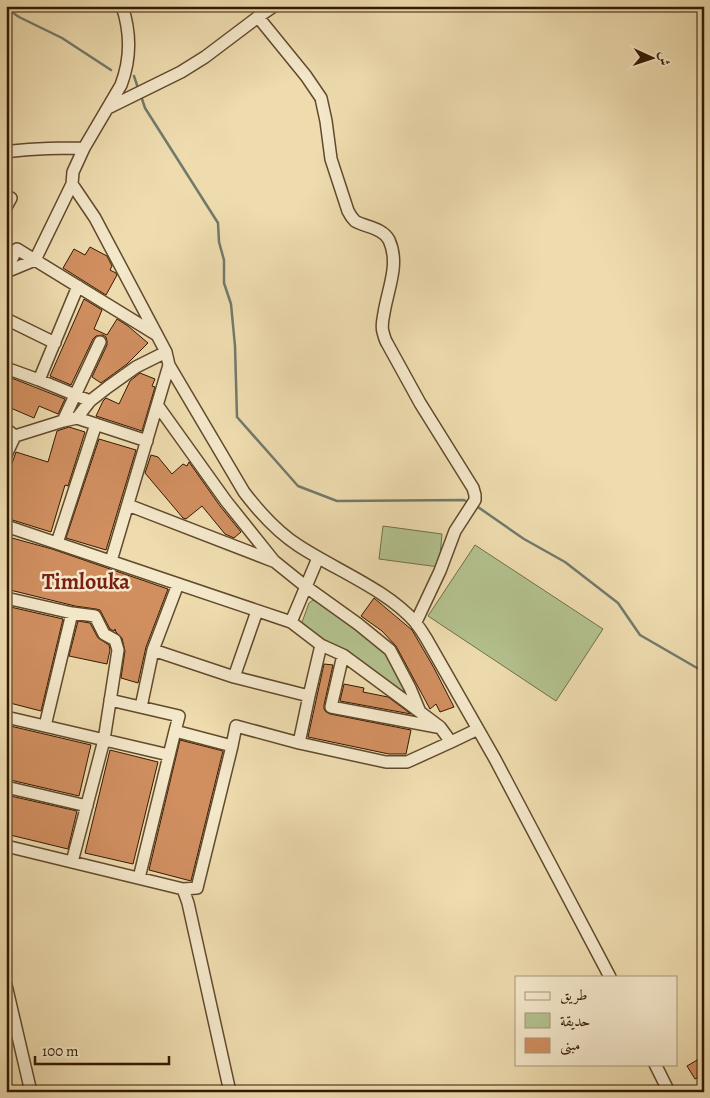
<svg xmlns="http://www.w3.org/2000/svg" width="710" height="1098" viewBox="0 0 710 1098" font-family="Alegreya,Amiri,serif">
<rect width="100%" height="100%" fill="#eedcaf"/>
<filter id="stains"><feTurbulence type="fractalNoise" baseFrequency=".004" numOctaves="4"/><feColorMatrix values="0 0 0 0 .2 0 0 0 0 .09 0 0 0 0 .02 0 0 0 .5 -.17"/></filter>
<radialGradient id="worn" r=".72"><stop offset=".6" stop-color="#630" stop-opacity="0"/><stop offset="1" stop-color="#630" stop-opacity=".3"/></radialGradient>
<path fill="#b3c28f" stroke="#736e48" d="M383 526 442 534 439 567 379 559Z
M475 545 603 629 556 701 428 616Z
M313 600 339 615 387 650 410 693 407 696 304 629 301 625 309 603Z"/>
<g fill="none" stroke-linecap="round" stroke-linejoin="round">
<path stroke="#717a6b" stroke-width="2.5" d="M6 8 19 17 62 38 111 70
M134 76 138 88
M141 96 145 108 218 223 219 242 224 260V283L231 304 235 346 237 417 298 486 337 501 464 500 470 503
M475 505 524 539 565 562 618 603 640 635 704 672"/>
</g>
<path fill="#d18f60" stroke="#331901" d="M90 247 107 256 112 266 110 270 116 273 117 275 106 295 63 268 74 249 85 255Z
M84 299 102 310 94 329 107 335 117 319 128 326 148 343 127 364 101 383 92 377 107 345V341L106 337 103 335 96 336 93 339 71 385 50 376Z
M140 373 155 379 152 386 155 387 142 431 96 416 103 401 106 398 119 404 130 381Z
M9 377 65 399 58 414 39 406 34 418 6 406V384Z
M69 427 85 432 68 486 65 485 51 532 6 518V480L16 452 48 462 57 431Z
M99 439 136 450 106 550 66 538Z
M151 455 158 457 172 474 183 464 187 466 189 462 220 506 241 532 234 538 225 534 202 506 186 519 183 518 145 473Z
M12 538 52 549 168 589 146 647 138 683 121 678 125 651 122 638 116 632 115 629 114 631 110 629 100 610 96 609 75 606 6 589V541L11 543Z
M374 598 412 630 434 668 454 707 440 712 436 704 430 709 396 646 382 631 361 616Z
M6 606 63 619 41 711 6 702Z
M78 621 90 623 98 638 109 645 110 650 107 664 69 656Z
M324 664 333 665 324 705V709L326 712 330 714 411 730 406 754H389L308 737Z
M344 684 364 688 363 692 388 697 411 714 340 701Z
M6 725 91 745 79 796 6 779Z
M180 740 223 751 191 881 149 870Z
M110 750 158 762 133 864 85 853Z
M6 795 77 811 68 849 6 834Z
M704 1056V1069L701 1071 703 1075 695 1079 687 1066Z"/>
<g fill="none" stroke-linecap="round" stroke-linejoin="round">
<g stroke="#624a2c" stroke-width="14">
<path id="minor" d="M122 6C131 33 131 59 121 85L84 148 73 172 72 184 95 218 157 335 166 352 169 365 244 492C260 513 277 532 299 546 336 570 387 590 415 622 419 627 423 633 426 638L495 759 610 977
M258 17 274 6
M108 108 181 72 205 57 258 17 306 76 321 98 326 121 331 159 348 211C350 215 352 218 355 221 365 227 383 228 389 240 400 264 388 288 384 313 383 319 381 326 383 332 384 336 385 340 387 343L420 403 473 488 475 495V500L455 531 440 571 416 622
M6 152C32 148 58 148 84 148
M6 207 11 198
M6 270 17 249 157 335
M6 272 35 260 72 184
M6 319 55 343
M6 368 39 380 90 401
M39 380 78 286
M158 406 226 501 274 561 305 586 358 624 390 650 410 688 420 712
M77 418 90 401 108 387 136 367 166 352
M63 421 100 342
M6 429 15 436 6 455
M6 442 15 436 63 421 77 418 147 441
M128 505 273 561
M6 526 291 622 321 645 343 655 408 703 440 727 451 742 478 729
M57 543 96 424
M111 561 169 365
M6 598 72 613 95 616 104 634 115 640 118 650 104 740 72 862
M291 622 318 558
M153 650 234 677 257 611
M343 655 331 707 437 727
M234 677 309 696
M141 707 153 650 178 584
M6 717 169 755
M45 726 72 613
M299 743 386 762H407L451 742
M232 746 236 726 299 743 309 696 321 645
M6 787 87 806
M6 846 183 889 197 888 232 746 175 731 179 716 110 700
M139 878 175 731
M183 889 188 903 230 1092
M6 985 31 1092
M655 1064 669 1092"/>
</g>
<use href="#minor" stroke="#f4e8cb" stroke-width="11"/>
</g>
<g text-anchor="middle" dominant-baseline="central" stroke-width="5" stroke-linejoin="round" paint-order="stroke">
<g font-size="22" font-weight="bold" fill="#7a1f14" stroke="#f4e8cb">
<text x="86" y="582">Timlouka</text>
</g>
</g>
<rect width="710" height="1098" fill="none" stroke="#eedcaf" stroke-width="25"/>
<rect x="8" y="8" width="695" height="1083" fill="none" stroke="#331901" stroke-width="2.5"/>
<rect x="12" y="12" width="685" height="1073" fill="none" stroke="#331901"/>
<rect x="515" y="976" width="162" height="90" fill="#f4e8cb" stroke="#a7957a"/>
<rect x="525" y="992" width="25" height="8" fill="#f4e8cb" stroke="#a7957a"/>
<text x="560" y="1000" font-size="15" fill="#331901">طريق</text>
<rect x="525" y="1013" width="25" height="15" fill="#b3c28f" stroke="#a7957a"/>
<text x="560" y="1026" font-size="15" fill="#331901">حديقة</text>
<rect x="525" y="1038" width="25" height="15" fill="#d18f60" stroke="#a7957a"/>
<text x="560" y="1050" font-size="15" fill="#331901">مبنى</text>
<g transform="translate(652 58) rotate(93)" stroke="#f4e8cb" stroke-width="4" paint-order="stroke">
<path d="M0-4L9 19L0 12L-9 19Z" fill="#331901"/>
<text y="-8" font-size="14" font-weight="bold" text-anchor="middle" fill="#331901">ش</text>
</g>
<path d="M35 1056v8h134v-8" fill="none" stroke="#331901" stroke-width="2.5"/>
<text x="42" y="1056" font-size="15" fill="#331901" stroke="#f4e8cb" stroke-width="4" paint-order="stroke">100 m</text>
<rect width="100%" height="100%" filter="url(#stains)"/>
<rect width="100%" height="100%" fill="url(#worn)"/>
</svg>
